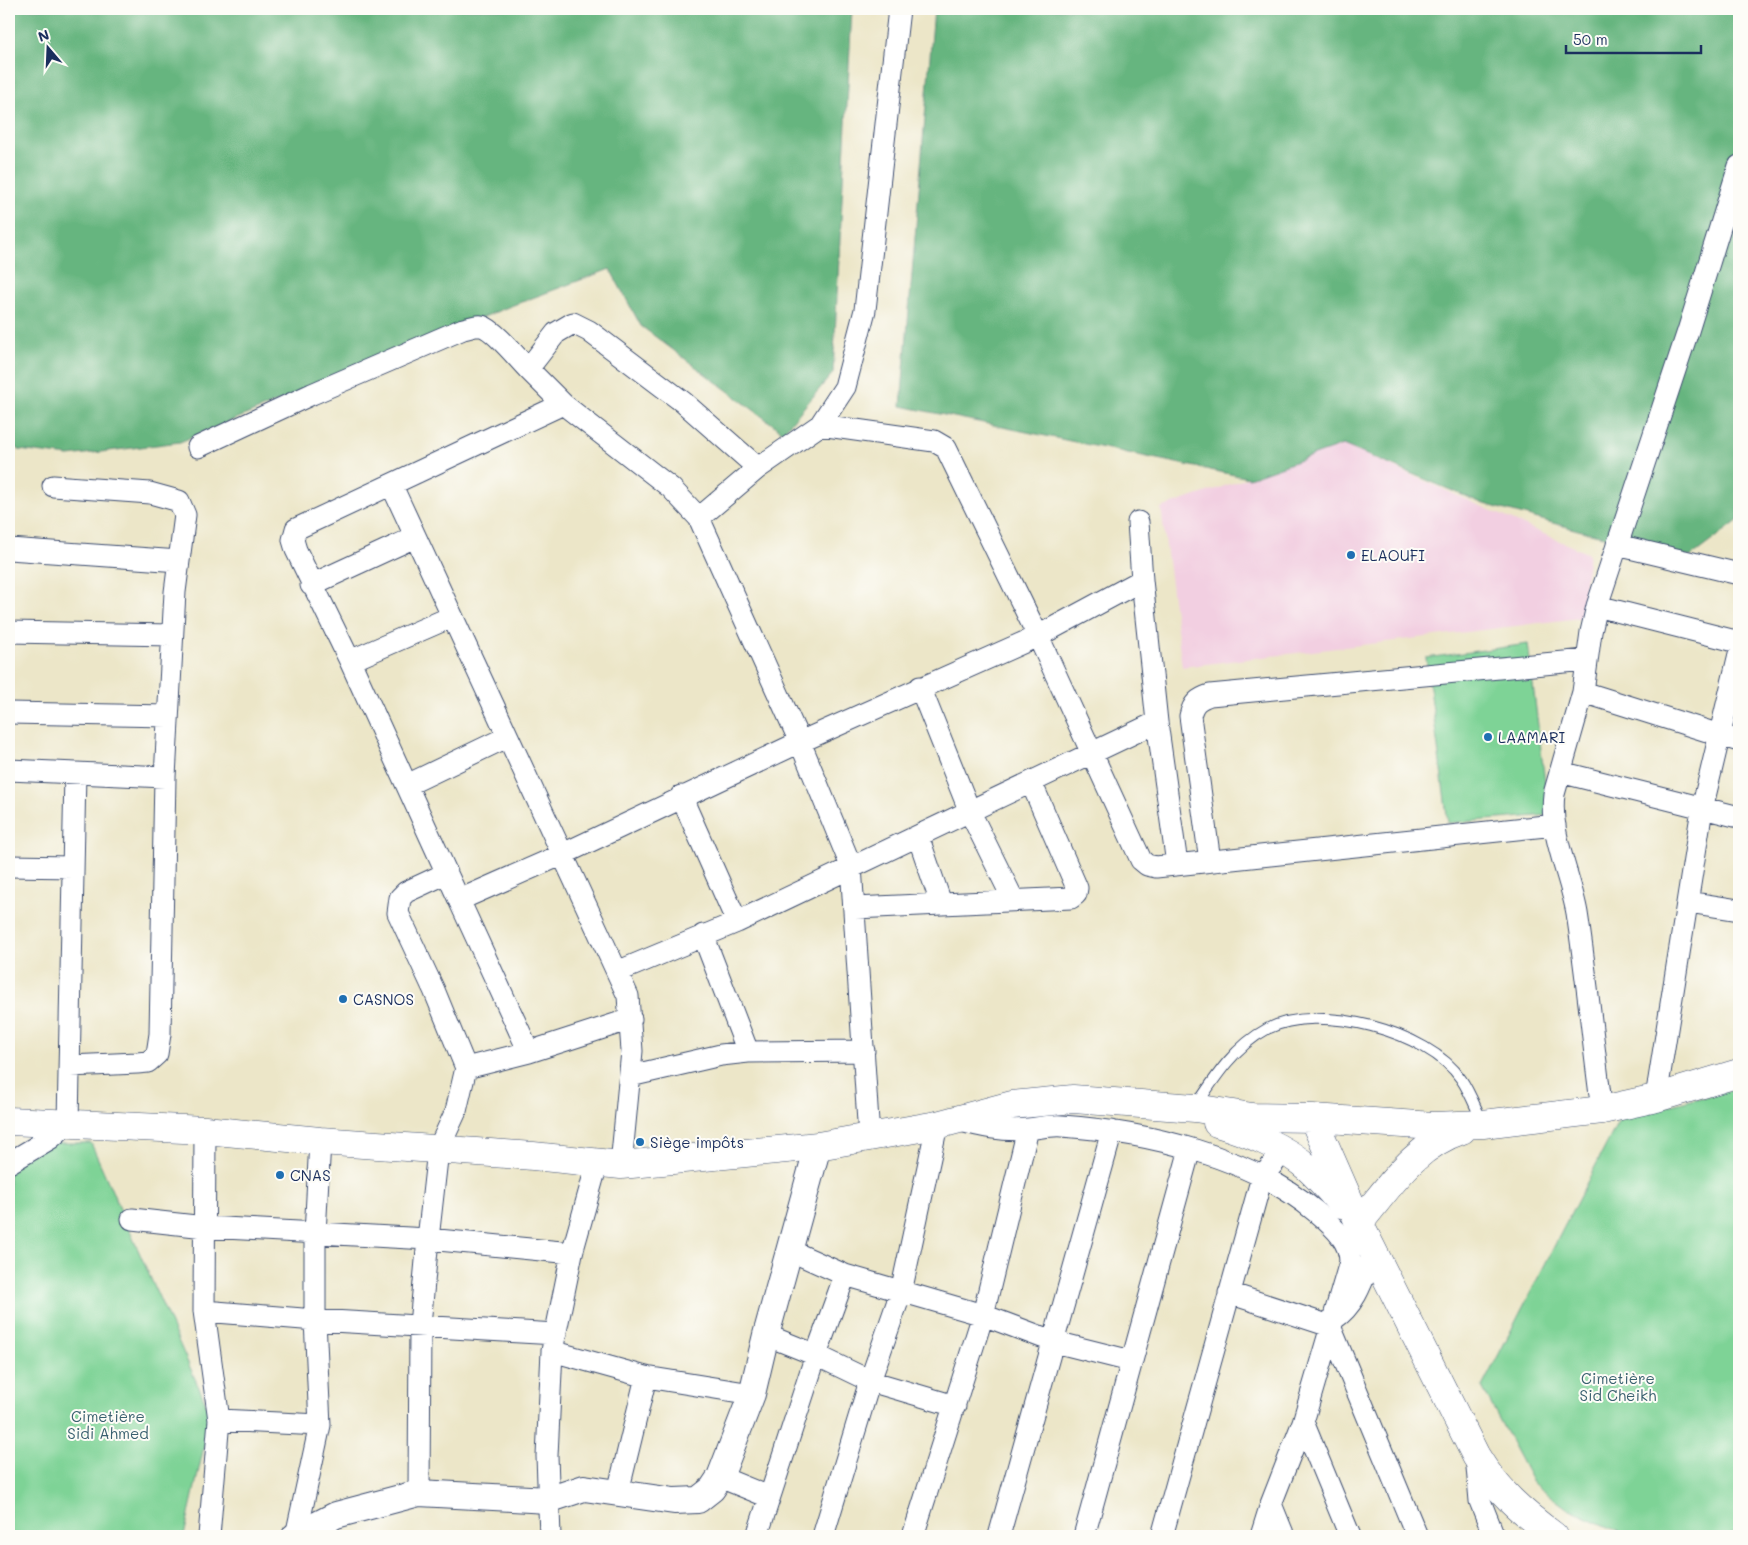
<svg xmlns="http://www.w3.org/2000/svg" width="1748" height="1545" viewBox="0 0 1748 1545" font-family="Mali,sans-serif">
<rect width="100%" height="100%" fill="#fdfcf7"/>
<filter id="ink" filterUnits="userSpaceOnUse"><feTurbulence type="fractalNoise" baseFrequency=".02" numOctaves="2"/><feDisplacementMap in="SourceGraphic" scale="10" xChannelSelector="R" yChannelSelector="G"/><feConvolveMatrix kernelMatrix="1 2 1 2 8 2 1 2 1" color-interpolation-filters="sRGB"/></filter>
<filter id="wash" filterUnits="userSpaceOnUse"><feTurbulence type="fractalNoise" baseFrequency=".0096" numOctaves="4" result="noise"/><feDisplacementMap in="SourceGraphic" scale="20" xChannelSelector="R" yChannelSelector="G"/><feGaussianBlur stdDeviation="1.12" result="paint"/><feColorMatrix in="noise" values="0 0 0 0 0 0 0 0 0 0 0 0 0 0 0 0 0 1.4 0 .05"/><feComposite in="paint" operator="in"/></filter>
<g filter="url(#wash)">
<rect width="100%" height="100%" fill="#ece6c8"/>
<path fill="#f2cfe1" d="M1343 445 1589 554 1580 618 1182 667 1161 508Z"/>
<path fill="#7ed396" stroke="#4c817a" d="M1528 644 1549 815 1448 823 1426 658Z
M1739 1088V1530L1726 1536H1629L1568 1509 1533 1483 1482 1387 1620 1118Z
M54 1143H91L211 1415 184 1536H9V1165Z"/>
<path fill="#66b57f" stroke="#40726e" d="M9 9H852L833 373 783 432 641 326 610 269 508 307 180 442 69 456 19 450 9 443Z
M934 9H1739V520L1690 557 1578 530 1484 504 1343 445 1249 478 901 406Z"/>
</g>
<g filter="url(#ink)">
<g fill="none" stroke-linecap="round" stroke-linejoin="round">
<g stroke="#3a4a6e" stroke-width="12">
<path id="service" d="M1196 1106C1215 1077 1235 1046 1267 1029 1318 1002 1429 1031 1461 1079 1470 1092 1476 1109 1483 1123"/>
</g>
<g stroke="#3a4a6e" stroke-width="23">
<path id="minor" d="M563 404 528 369 556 333 573 323 589 331 683 402 758 468
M820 425 934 441 946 448 1038 636 1141 860 1147 865 1156 867 1555 825
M198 447 312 394 463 329C469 328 476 325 482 326 495 330 518 359 528 369
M53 486 150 493 179 501 185 515 179 561
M392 486 628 996 632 1051 621 1165
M1138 522 1142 580
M1617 545 1739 574
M9 549 179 561 175 592 165 777 160 1034 157 1054 148 1062 137 1063 70 1066
M311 585 415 537
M1597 606 1739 642
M9 632 172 635
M350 661 451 617
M920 687 970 812 1013 899
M1583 692 1739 741
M9 713 168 716
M1157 722 1177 864
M9 770 165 777
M1560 772 1739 817
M407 785 507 737
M681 796 737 922
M918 836 941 903
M1210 861 1190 716C1193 703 1198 699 1210 695L1586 660
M9 866 73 867
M447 873 406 892 400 898 398 913 434 990 466 1068 529 1052 631 1019
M459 900 529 1052
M1688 902 1739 910
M855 908 1071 898 1076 894 1077 888 1031 782
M617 972 737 922 1157 722 1142 580 1038 636 800 742 561 855 459 900 350 661 296 550 293 540 296 529 563 404 671 488 699 518
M748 1052 864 1051
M630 1076 721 1055 748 1052 703 935
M1656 1098 1702 809 1739 654
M1602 1110C1593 1044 1587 978 1577 913 1570 874 1549 834 1554 794L1583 692 1591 632 1597 606 1688 331 1739 166
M957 1120C980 1126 1004 1132 1028 1129 1040 1128 1050 1125 1062 1126 1146 1132 1250 1156 1315 1211 1331 1225 1350 1239 1350 1262L1303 1422 1271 1504 1261 1536
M205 1130 204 1311 219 1420 209 1536
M869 1137 851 866 800 742 699 518 758 468 820 425 845 387 865 310 899 9
M9 1163 51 1138 68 1123 75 773
M132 1219 205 1227 428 1239 572 1253
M845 1275 983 1315 1055 1342 1131 1361
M1229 1293 1330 1326 1417 1536
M204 1311 315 1320 556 1334
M1334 1319C1357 1304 1364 1276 1374 1251
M766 1335 816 1355 870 1381 955 1406
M552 1351 646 1377 752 1394
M219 1420 320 1425
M1303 1422 1350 1536
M1476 1456 1480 1501 1494 1536
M720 1477 769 1497
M618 1492 646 1377
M419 1493 420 1325 428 1239 438 1150 456 1111 466 1068
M1271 1504 1284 1536
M296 1536 320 1425 315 1320V1234L320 1141
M550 1536 547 1456 552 1351 572 1253 597 1164
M757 1536 816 1355 845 1275 789 1250
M823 1536 870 1381 901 1292 937 1125
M913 1536 983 1315 1028 1129
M999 1536 1112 1131
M1084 1536 1190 1149
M1162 1536 1262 1177 1284 1151"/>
</g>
<g stroke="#3a4a6e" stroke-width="28">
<path id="tertiary" d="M295 1536 336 1515 419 1493 548 1500 584 1488 674 1501 698 1500 712 1489 720 1477 752 1394 766 1335 818 1146"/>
</g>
<g stroke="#3a4a6e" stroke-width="29">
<path id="primary" d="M1313 1118 1359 1223 1476 1456C1497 1491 1522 1512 1554 1536
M9 1121 205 1130 320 1141 533 1156 621 1165 818 1146 937 1125 1012 1105 1073 1099 1195 1108 1252 1117 1313 1118 1434 1126 1483 1124 1602 1110 1656 1098 1739 1073
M1217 1123C1245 1131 1286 1148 1308 1168 1320 1179 1331 1192 1342 1204
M1359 1223C1390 1186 1414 1146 1462 1130"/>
</g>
<use href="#service" stroke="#fff" stroke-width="10"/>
<use href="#minor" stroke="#fff" stroke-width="21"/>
<use href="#tertiary" stroke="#fff" stroke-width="26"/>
<use href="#primary" stroke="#fff" stroke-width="28"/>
</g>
</g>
<g fill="#1f6fb2" stroke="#fdfcf7" stroke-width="2">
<circle cx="1351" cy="555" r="5"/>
<circle cx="1488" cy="737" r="5"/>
<circle cx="343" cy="999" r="5"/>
<circle cx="640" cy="1142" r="5"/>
<circle cx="280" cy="1175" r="5"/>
</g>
<g text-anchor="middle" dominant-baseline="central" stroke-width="4" stroke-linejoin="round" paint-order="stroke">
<g font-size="15" fill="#1b2f5e" stroke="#fdfcf7" text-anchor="start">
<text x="1361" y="555">ELAOUFI</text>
<text x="1498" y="737">LAAMARI</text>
<text x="353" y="999">CASNOS</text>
<text x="650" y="1142">Siège impôts</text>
<text x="290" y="1175">CNAS</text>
</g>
<g font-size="15" fill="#39606f" stroke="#fdfcf7">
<text x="1618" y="1378">Cimetière<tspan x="1618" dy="17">Sid Cheikh</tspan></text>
<text x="108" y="1416">Cimetière<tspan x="108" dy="17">Sidi Ahmed</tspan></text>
</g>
</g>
<rect width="1748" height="1545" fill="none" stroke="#fdfcf7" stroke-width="30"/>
<g transform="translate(48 48) rotate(341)" stroke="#fdfcf7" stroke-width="4" paint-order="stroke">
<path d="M0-4L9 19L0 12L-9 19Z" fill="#1b2f5e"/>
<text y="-8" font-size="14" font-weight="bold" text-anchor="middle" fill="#1b2f5e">N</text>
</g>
<path d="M1566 45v8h135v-8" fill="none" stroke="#1b2f5e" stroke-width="2.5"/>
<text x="1573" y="45" font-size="15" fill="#1b2f5e" stroke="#fdfcf7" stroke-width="4" paint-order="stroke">50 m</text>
</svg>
